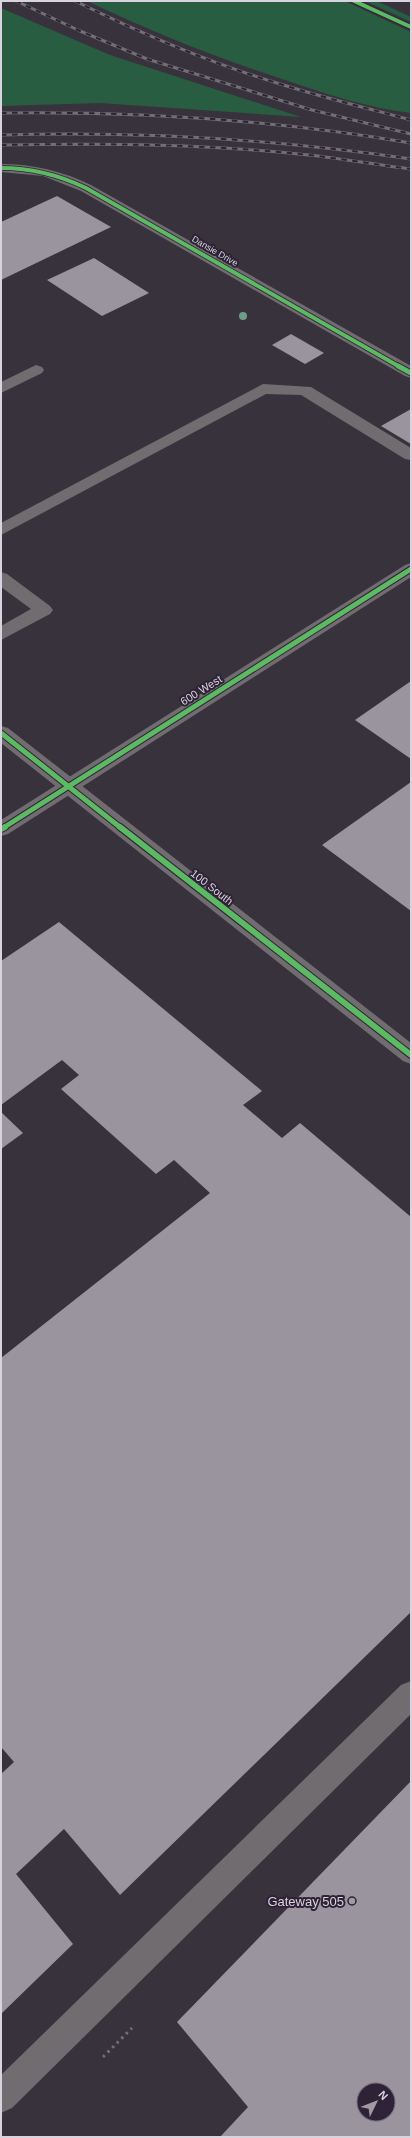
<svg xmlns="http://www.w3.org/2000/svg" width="412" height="2138" viewBox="0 0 412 2138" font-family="Arial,sans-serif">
<rect width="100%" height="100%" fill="#37323c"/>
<path fill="#285d42" d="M87 1H345L411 32V113C368 108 326 94 285 80 217 58 152 32 87 1Z
M365 1H377L411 17V22Z
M1 8 110 55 301 117 100 103 1 106Z"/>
<path fill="#99949d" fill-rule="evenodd" d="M57 196 111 227 1 280V222Z
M94 258 149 293 102 316 47 280Z
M291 334 324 353 305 364 272 345Z
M411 409V444L381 426Z
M411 681V759L355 720Z
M411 782V911L322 845Z
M59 922 262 1091 243 1105 282 1138 300 1123 411 1217V1612L120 1895 64 1829 16 1874 73 1944 1 2014V1774L14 1762 1 1747V1358L210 1193 174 1160 156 1174 61 1089 79 1075 62 1060 1 1105V961Z
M1 1112 23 1133 1 1149Z
M411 1781V2137H220L248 2107 177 2022ZM364 2090H388V2114H364Z"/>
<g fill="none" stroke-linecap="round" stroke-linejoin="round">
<path stroke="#736f73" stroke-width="3" stroke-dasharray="2.5 4" stroke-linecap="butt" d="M103 2057 132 2028"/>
<path fill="#716c70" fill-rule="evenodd" d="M36 365 42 367 44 370 42 373 1 393V382Z
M263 384 311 387 411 448V460L405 459 301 395 266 394 1 535V523Z
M1 572 7 574 50 606 53 610 50 614 1 640V626L31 609 1 587Z
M411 1681V1714L12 2108 1 2113V2075L401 1685Z"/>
<path fill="#716c70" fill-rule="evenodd" d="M1 164C33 164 62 171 91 185L411 366V378L405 376 81 191 43 176 1 172Z
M1 726 8 728 411 1043V1064L403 1061 1 743Z"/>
<path fill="#716c70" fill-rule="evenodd" d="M411 563V577L8 834 1 836V820L405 565Z"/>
<g stroke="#726e72" stroke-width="3">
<path id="rail" d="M16 1 80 31 147 59 312 110 411 134
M75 1C140 33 207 62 277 83 321 97 366 108 411 120
M1 113C139 111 275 120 411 143
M1 135C139 131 275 139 411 159
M1 145C107 143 213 144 318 156 349 160 380 165 411 169"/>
</g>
<use href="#rail" stroke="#2e2336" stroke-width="2" stroke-dasharray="5.5" stroke-linecap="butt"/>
<g stroke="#2e2336" stroke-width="5.5">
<path id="cycleway-far2" d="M354 1 411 27
M1 168C32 168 59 175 86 188L400 367"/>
</g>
<g stroke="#2e2336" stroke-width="7">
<path id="cycleway-far1" d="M398 366 411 373
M1 733 121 828
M3 828 411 569"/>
</g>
<g stroke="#2e2336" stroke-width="8">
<path id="cycleway" d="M120 827 411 1055
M1 829 5 827"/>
</g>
<use href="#cycleway-far2" stroke="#5cba63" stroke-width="4"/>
<use href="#cycleway-far1" stroke="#5cba63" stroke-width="5"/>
<use href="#cycleway" stroke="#5cba63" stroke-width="6"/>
</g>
<circle fill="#6b9e84" cx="243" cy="316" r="4"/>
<circle fill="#a09aa6" stroke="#2e2336" stroke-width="1.5" cx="352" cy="1901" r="4"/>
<g text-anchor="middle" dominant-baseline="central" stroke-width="4" stroke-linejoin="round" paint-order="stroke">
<g font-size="9" fill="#d9d2df" stroke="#2e2336">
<text transform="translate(215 251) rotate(30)">Dansie Drive</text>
</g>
<g font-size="11" fill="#d9d2df" stroke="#2e2336">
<text transform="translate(201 690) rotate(-32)">600 West</text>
<text transform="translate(212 887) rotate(38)">100 South</text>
</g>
<g font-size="13" fill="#d9d2df" stroke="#2e2336" text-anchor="end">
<text x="344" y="1901">Gateway 505</text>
</g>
</g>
<rect width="412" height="2138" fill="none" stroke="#d9d2df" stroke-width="4"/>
<g transform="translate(376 2102) rotate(47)"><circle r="19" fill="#2e2336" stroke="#72697a"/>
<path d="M0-3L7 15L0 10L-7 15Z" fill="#a09aa6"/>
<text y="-6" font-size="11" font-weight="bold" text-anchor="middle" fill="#d9d2df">N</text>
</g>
</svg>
